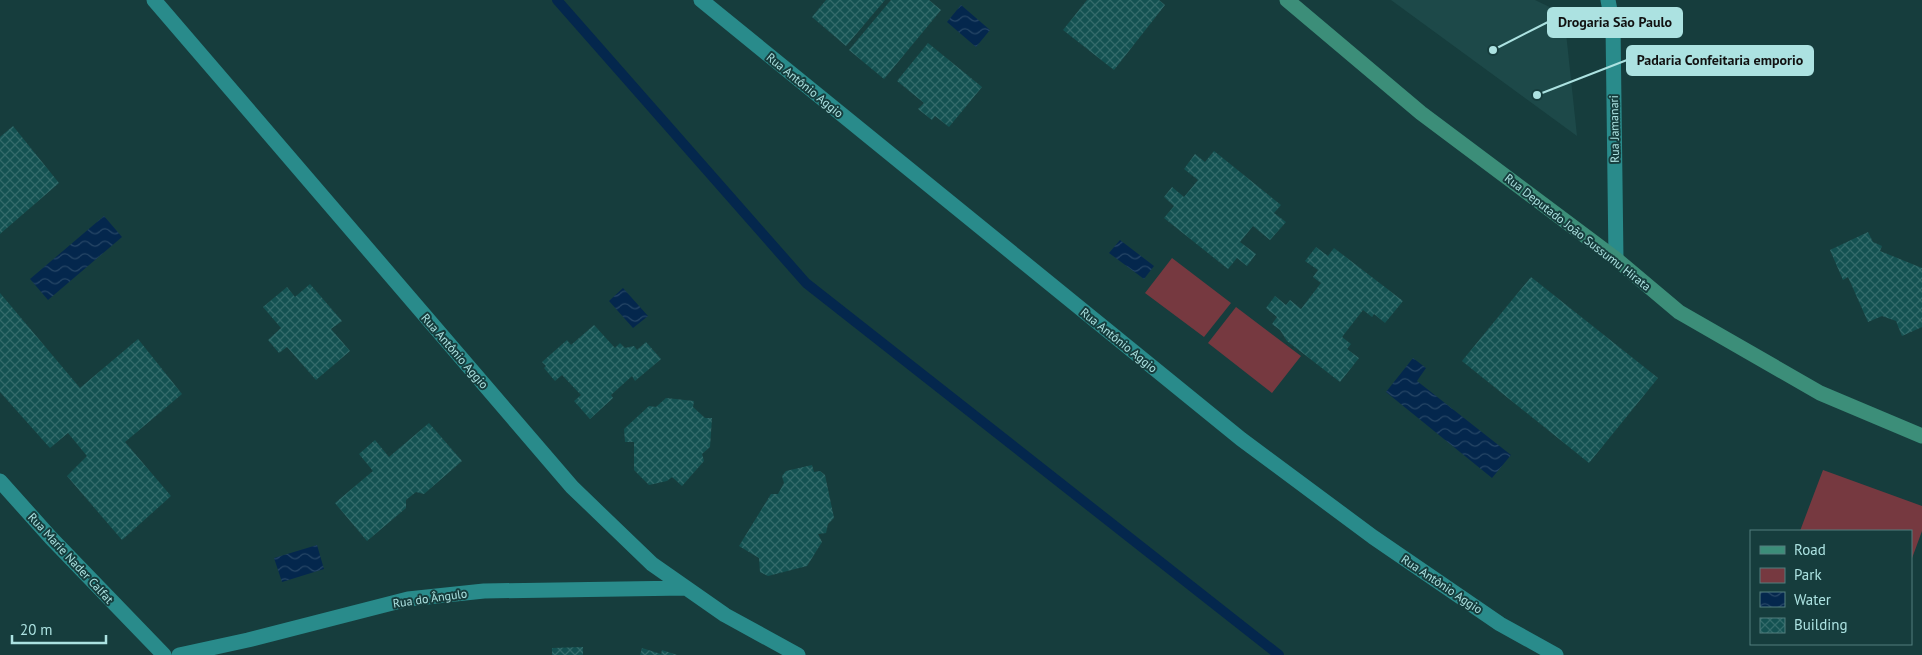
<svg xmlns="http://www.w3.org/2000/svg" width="1922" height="655" viewBox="0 0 1922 655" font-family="'PT Sans',sans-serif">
<defs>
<pattern id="water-waves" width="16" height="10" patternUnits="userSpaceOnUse" patternTransform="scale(1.25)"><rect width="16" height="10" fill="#04274d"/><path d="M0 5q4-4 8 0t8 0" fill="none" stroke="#264666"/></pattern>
<pattern id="building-cross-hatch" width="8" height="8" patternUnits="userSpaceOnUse" patternTransform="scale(1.25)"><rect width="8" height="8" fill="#145252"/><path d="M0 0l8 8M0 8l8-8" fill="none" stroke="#346b6b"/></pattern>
</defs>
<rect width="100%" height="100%" fill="#163d3d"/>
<path fill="#1d4949" d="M1391 0H1535L1564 14 1577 136Z"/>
<path fill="#763940" d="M1172 258 1231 303 1204 337 1145 293Z
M1236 307 1301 356 1272 393 1208 343Z
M1823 470 1922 506V531L1911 561V531H1800Z"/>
<path fill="url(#water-waves)" d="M961 5 990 30 976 47 947 22Z
M104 216 122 237 48 300 30 279Z
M1120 240 1154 266 1144 279 1109 253Z
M623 288 648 316 633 328 609 301Z
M1413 358 1426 368 1417 381 1511 455 1492 478 1386 392Z
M317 545 324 569 282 582 274 558Z"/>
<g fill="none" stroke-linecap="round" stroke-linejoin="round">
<path stroke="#04274d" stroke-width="10" d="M557 0 806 283 1279 655"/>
</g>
<path fill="url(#building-cross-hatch)" d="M826 0H885L846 46 812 17Z
M891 0H929L941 10 884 79 849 50Z
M1087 0H1159L1165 5 1114 70 1063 30Z
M928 43 982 87 949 127 935 116 932 120 918 109 924 103 897 81Z
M13 126 59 183 0 234V137Z
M1214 151 1281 205 1274 213 1286 222 1270 240 1253 226 1240 242 1256 254 1247 266 1237 258 1228 269 1164 218 1174 206 1164 197 1172 187 1184 197 1198 180 1184 169 1195 154 1205 162Z
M1868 232 1873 242 1882 246 1880 251 1922 268V327L1902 336 1896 321 1882 316 1868 322 1848 277 1843 280 1830 250Z
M1316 247 1328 256 1334 248 1403 301 1385 323 1374 314 1372 317 1363 310 1342 337 1351 344 1347 349 1359 358 1340 382 1287 341 1280 330 1272 324 1277 317 1266 308 1275 296 1286 305 1290 300 1301 309 1321 283 1313 277 1318 270 1305 261Z
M1531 277 1658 378 1589 463 1462 361Z
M310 284 342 321 331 329 350 351 316 380 287 347 279 353 268 340 281 328 263 307 287 287 295 297Z
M0 293 80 388 138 339 182 394 125 442 171 496 122 540 67 476 87 456 68 433 50 448 0 392Z
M594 325 615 348 620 343 625 348 634 346 637 350 646 342 661 359 635 381 632 376 611 395 613 398 590 419 574 401 581 395 562 375 555 381 544 368 546 366 542 362 567 340 571 345Z
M666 398 694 401 693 407 705 418H712L710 447 702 454 704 461 682 486 672 477 667 481 649 485 634 470V442H625L624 429 649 406 656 407Z
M429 423 462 461 424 494 416 492 406 500V508L367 541 335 503 373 471 359 454 375 440 389 457Z
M812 465 814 472 820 471 825 475 834 518 828 524 826 533 818 534 822 542 807 566 768 576 760 572 759 558 739 546 771 494H778L784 483 782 476 786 471Z
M583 647V655H552V648Z
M642 648 661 654 662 650 677 655H640Z"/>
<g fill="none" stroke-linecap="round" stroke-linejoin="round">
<path stroke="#298b8b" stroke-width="15" d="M154 0 572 487 652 564 725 615 798 655
M701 0 1241 439 1373 537 1500 624 1556 655
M1608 0 1613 26 1616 259
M0 481 51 538 164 655
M179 655 248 640 408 599 484 591 686 588"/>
<path stroke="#3c8e79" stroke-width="15" d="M1287 0 1421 113 1616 259 1679 312 1820 393 1922 436"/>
</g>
<g text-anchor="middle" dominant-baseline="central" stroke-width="4" stroke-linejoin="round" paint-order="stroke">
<g font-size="12" fill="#ace2e1" stroke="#163d3d">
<text transform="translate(805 85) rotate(39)">Rua Antônio Aggio</text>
<text transform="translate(1614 129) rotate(-91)">Rua Jamanari</text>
<text transform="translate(1578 232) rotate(38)">Rua Deputado João Sussumu Hirata</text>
<text transform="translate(1119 340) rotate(39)">Rua Antônio Aggio</text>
<text transform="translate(455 351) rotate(49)">Rua Antônio Aggio</text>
<text transform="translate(71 558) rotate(47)">Rua Marie Nader Calfat</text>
<text transform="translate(1442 584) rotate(34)">Rua Antônio Aggio</text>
<text transform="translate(430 598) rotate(-8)">Rua do Ângulo</text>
</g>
</g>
<path fill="none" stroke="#ace2e1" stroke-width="2" d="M1493 50L1548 22M1537 95L1627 60"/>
<g fill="#ace2e1" stroke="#163d3d" stroke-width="2">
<circle cx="1493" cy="50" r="5"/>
<circle cx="1537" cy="95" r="5"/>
</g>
<g fill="#ace2e1" stroke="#ace2e1" stroke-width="2">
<rect x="1548" y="8" width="134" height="29" rx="5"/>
<rect x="1627" y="46" width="186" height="29" rx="5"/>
</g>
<g font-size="14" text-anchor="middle" font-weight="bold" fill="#111">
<text x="1615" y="27">Drogaria São Paulo</text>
<text x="1720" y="65">Padaria Confeitaria emporio</text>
</g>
<rect x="1750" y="530" width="162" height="115" fill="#163d3d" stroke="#527f7f"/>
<rect x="1760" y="546" width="25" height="8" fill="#3c8e79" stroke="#527f7f"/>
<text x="1794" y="555" font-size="15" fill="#ace2e1">Road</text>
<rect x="1760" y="568" width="25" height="15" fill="#763940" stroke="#527f7f"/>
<text x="1794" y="580" font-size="15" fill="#ace2e1">Park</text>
<rect x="1760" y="592" width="25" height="15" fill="url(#water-waves)" stroke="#527f7f"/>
<text x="1794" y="605" font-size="15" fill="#ace2e1">Water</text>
<rect x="1760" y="618" width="25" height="15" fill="url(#building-cross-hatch)" stroke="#527f7f"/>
<text x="1794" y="630" font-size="15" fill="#ace2e1">Building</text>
<path d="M12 635v8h94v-8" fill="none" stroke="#ace2e1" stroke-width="2.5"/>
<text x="20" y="635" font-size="15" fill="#ace2e1" stroke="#163d3d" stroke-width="4" paint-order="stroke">20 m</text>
</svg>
